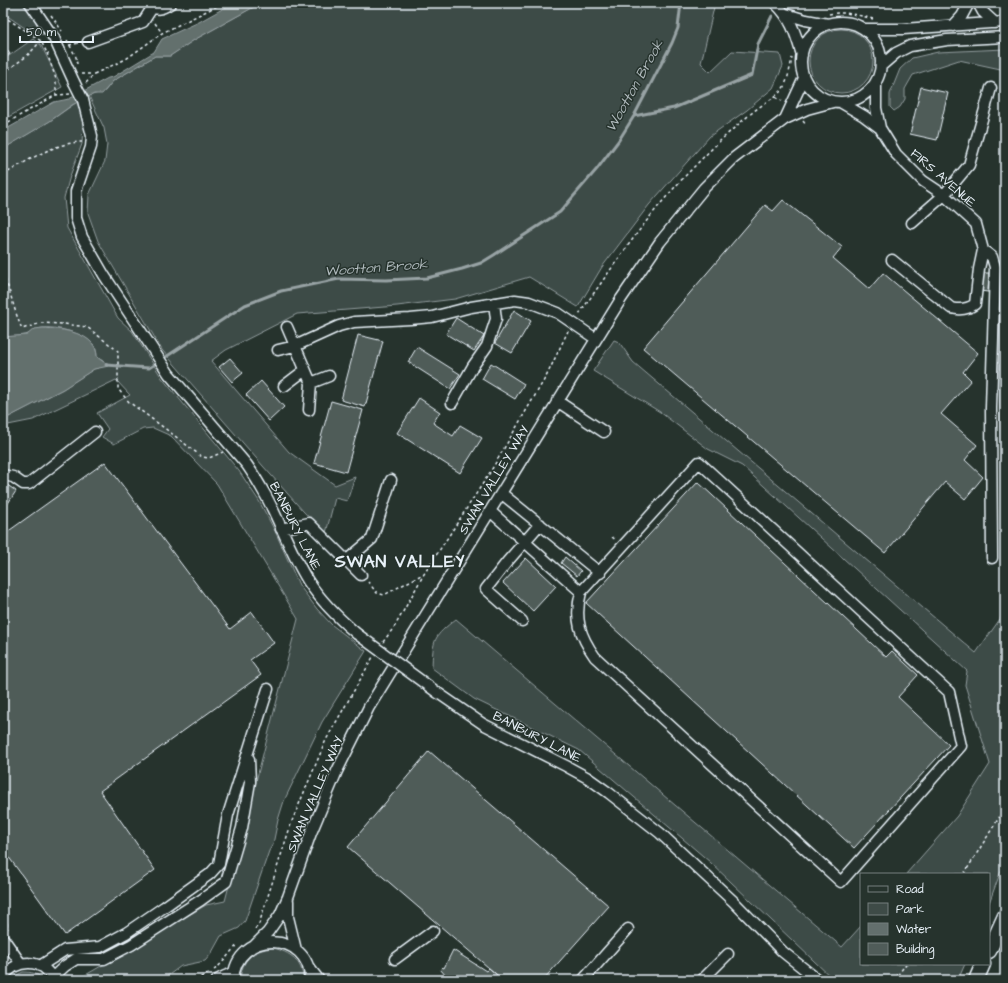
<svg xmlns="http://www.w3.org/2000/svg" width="1008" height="983" viewBox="0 0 1008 983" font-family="'Architects Daughter',sans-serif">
<rect width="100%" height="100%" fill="#26332d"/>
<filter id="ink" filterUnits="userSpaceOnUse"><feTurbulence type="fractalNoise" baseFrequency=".025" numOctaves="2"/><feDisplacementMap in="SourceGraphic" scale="8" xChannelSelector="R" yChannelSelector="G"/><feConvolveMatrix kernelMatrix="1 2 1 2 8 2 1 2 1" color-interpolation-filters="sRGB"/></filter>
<g filter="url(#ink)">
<path fill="#3e4b47" stroke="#939ea0" d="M3 3H21L28 10 44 34 35 35 3 13Z
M261 3H715L701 63 710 72 732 51 780 54 783 66 773 88 747 110 710 136 649 205 602 267 578 307 529 277 455 299 397 306 297 314 226 350 211 361 289 452 335 485 355 477 347 501 335 498 326 533 321 530 303 511 263 466 162 350 98 241 88 213 89 195 105 161 107 144 104 128 89 96 105 91 113 81 155 56H170L194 40Z
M809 61a32 32 0 1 1 64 0a32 32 0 1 1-64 0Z
M33 39 41 45 62 87 3 120V60Z
M1005 49V70L959 60 913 75 905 89V99L900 107 894 111 890 107V94L900 69 912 58 938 52Z
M77 102 83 123 82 144 70 176 64 198 67 228 118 318 132 331 162 378 239 471 259 501 275 531 299 585 317 609 332 625 366 651 322 722 284 801 278 820 273 844 269 851 245 921 239 928 221 936 211 954 205 961 181 966 162 980H77L206 905 225 901 298 619 217 484 171 436 153 428 143 429 114 444 102 437 108 429 97 413 130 395 116 380 33 420 3 426V420L63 389 94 369 109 365 97 357C97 353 96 348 94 345 84 333 56 326 42 328 35 329 33 332 28 334 21 337 10 336 3 337V149L50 121Z
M1005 220V544L1003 527 998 348Z
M614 340 619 342 633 362 976 653 1005 612V860L989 903V874H906L957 816 990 764 965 685 967 671 742 466 708 449 660 412 593 371Z
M456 619 842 947 861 926V964H965L958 980H834L710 862 579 750 474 699 432 668C433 639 433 637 456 619Z
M273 948C290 952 303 961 303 980H240C242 959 253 950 273 948Z
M23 972C31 972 38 973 43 980H12L17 975Z"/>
<path fill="#636f6d" stroke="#98a3a5" d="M233 3H261L194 40 170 56H155L113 81 102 94H94L72 105 50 121 3 149V131L54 102 69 99 108 78 113 77 154 52 162 39 199 22Z
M43 328C61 329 97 332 97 357L109 366 94 369 63 389 3 420 4 365 3 364V337L27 335 34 329Z"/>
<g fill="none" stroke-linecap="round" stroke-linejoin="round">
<path stroke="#98a3a5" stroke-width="3" d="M634 116 674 108 752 75 758 44 772 16
M106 365 149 368 245 305 281 291 339 279 386 280 427 278 462 269 481 263 494 255 560 212 597 169 619 140 634 116 672 43 678 28 681 3"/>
</g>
<path fill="#505c59" stroke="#e8f1f8" d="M3 45 10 54 3 58Z
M921 87 948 93 937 140 910 134Z
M783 200 842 247 833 258 869 289 883 273 978 353 963 372 971 380 941 414 977 445 965 460 983 477 965 499 945 482 885 553 643 348 765 205 773 211Z
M982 273H989L988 292 980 291Z
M514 310 531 321 512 353 495 343Z
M456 318 484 336 474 351 446 334Z
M358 335 383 341 365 407 341 400Z
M417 347 460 374 450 389 408 362Z
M230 358 243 373 232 382 219 367Z
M491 363 524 384 515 399 482 379Z
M261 381 284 407 269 421 246 395Z
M419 398 440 412 433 423 453 436 460 425 482 438 460 473 397 433Z
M331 401 363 410 346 472 314 463Z
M105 462 230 629 252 612 274 643 250 660 261 675 100 791 155 870 65 935 3 849V535Z
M3 482 16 491 3 511Z
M698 482 886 657 892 651 918 675 898 697 949 745 854 848 586 603Z
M565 557 581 571 577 576 561 563Z
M526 558 556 586 533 611 503 583Z
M429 751 609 906 543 980H503L348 847Z
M453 950 486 971 489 968 498 976 496 980H443L447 977 440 969 442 967 444 968Z"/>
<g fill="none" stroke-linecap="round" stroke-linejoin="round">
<g stroke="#e8f1f8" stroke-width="13">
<path id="minor" d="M30 3 54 38 74 82
M147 3C156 12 162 9 171 3
M775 3C792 20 795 32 802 55
M978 3 983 12 995 23
M786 14 806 20 828 24
M801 62a40 40 0 1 1 80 0a40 40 0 1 1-80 0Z
M953 26 962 16 969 3
M864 29H903L1005 22
M88 42 143 22 152 8
M881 66 896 53 910 46 947 40 1005 37
M876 82V108L880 128
M83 100 92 136 91 147 76 191V218L82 237 104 275 169 374 247 465C254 475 260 485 266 496 281 524 291 554 308 581 321 601 338 618 357 634
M840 102 864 116 880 128 896 154 923 181 944 195 976 224 983 250 979 269 975 304C967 310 959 310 951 308L892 260
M785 119 804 78
M912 223 944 195 969 165 991 88
M983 250 992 257 995 267 991 408 992 558
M287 327 311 383 309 410
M278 350 295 346 339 326 354 322 410 319 432 317 471 307 515 300 529 302 558 313 596 339
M311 383 329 376
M284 386 305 370
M557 401 604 432
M452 403 473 366 487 346 496 319 494 303
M699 462 949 692 961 746 841 882 595 657C580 636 574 619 581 592Z
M3 475 13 477 23 484H29L95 432
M501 493 600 573
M490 511 581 592
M281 529 309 523 361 575
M347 560 372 539 391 480
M522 621 486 589 507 562 540 524
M438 693 483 724 566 766 588 778 609 793 660 833 733 901 783 952 818 980
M288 901V917L296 950
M3 938 21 964
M255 945 268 932 280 915 288 897 311 833 337 771 369 707 621 299 660 242 704 188 734 158 785 119 807 109 833 102
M395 959 433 931
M40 966 65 950 100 947 126 933 164 907 210 874 219 864 228 815 268 689
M308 966 319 980
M3 977C16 959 43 957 53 980
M52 978 65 966 76 959H104L131 945 201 900 226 882 242 828 250 782 249 759
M217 980 225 976 233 973
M233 980C236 928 311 931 310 980
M583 980 628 929
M702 980 728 954"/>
</g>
<g stroke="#e8f1f8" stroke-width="17">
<path id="highway" d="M989 951 1005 916
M976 980 983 964"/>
</g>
<path stroke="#e8f1f8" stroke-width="1.5" stroke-dasharray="3 3" stroke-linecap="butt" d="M829 14C844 11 858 15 873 19
M51 15 62 31
M3 16 41 41 47 53H49
M155 23 162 33
M67 40 76 57 77 64
M69 45 79 43
M47 53 56 79V95
M3 73 27 56 41 41
M81 74H94
M86 83 94 74 126 59 162 33 223 3
M775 97 782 101
M803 121 806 125
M3 125 56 95 70 94
M3 175C25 162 56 142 82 142
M3 274C11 292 14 311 22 329L41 323 64 324 87 327 118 351V389L129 402 171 433 202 457 209 458 223 452
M579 314C615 264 649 212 693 168 712 148 732 129 753 112 762 104 774 99 782 90 788 81 790 68 792 58
M612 537 616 540
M368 582 377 593 384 595 423 574
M383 642 395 626 424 574 489 474 547 375 568 331
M964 874 1005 808
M3 905 8 929
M255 929 259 924 292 821 326 740 373 657
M214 970C224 963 229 952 238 945
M67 980 68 978
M195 980 209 973
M894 980 906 964"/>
<use href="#minor" stroke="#26332d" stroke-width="10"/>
<use href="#highway" stroke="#26332d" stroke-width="14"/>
<g stroke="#e8f1f8" stroke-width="13" stroke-linecap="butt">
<path id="minor-bridge" d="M74 82 83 100
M357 634 438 693"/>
</g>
<use href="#minor-bridge" stroke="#26332d" stroke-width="10"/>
</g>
</g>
<g text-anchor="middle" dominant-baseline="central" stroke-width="3" stroke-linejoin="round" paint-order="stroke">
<g font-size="13" fill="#e8f1f8" stroke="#26332d">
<text transform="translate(943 178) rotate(41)">FIRS AVENUE</text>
<text transform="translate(494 480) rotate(-59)">SWAN VALLEY WAY</text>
<text transform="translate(295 526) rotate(63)">BANBURY LANE</text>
<text transform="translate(537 737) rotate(27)">BANBURY LANE</text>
<text transform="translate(315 794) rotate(-67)">SWAN VALLEY WAY</text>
</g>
<g font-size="14" font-style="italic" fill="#b3bdc0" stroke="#26332d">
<text transform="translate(635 86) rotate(-61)">Wootton Brook</text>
<text transform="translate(376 268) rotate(-4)">Wootton Brook</text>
</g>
<g font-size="17" font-weight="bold" letter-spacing="1" fill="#e8f1f8" stroke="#26332d">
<text x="400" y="562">SWAN VALLEY</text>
</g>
</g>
<rect width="1008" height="983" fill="none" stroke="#26332d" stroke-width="16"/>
<rect x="8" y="8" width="992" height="967" fill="none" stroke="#e8f1f8" stroke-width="1.5" filter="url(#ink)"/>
<rect x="860" y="873" width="130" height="92" fill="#26332d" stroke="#747f7e"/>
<rect x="868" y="886" width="20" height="6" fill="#26332d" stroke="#747f7e"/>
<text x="896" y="893" font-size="12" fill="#e8f1f8">Road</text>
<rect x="868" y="903" width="20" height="12" fill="#3e4b47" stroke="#747f7e"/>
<text x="896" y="913" font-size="12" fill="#e8f1f8">Park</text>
<rect x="868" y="923" width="20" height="12" fill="#636f6d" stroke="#747f7e"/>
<text x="896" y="933" font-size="12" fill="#e8f1f8">Water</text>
<rect x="868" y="943" width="20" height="12" fill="#505c59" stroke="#747f7e"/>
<text x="896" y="953" font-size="12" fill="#e8f1f8">Building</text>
<path d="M20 36v6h73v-6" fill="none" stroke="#e8f1f8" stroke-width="2"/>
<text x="26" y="36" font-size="12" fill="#e8f1f8" stroke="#26332d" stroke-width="3" paint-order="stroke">50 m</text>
</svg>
